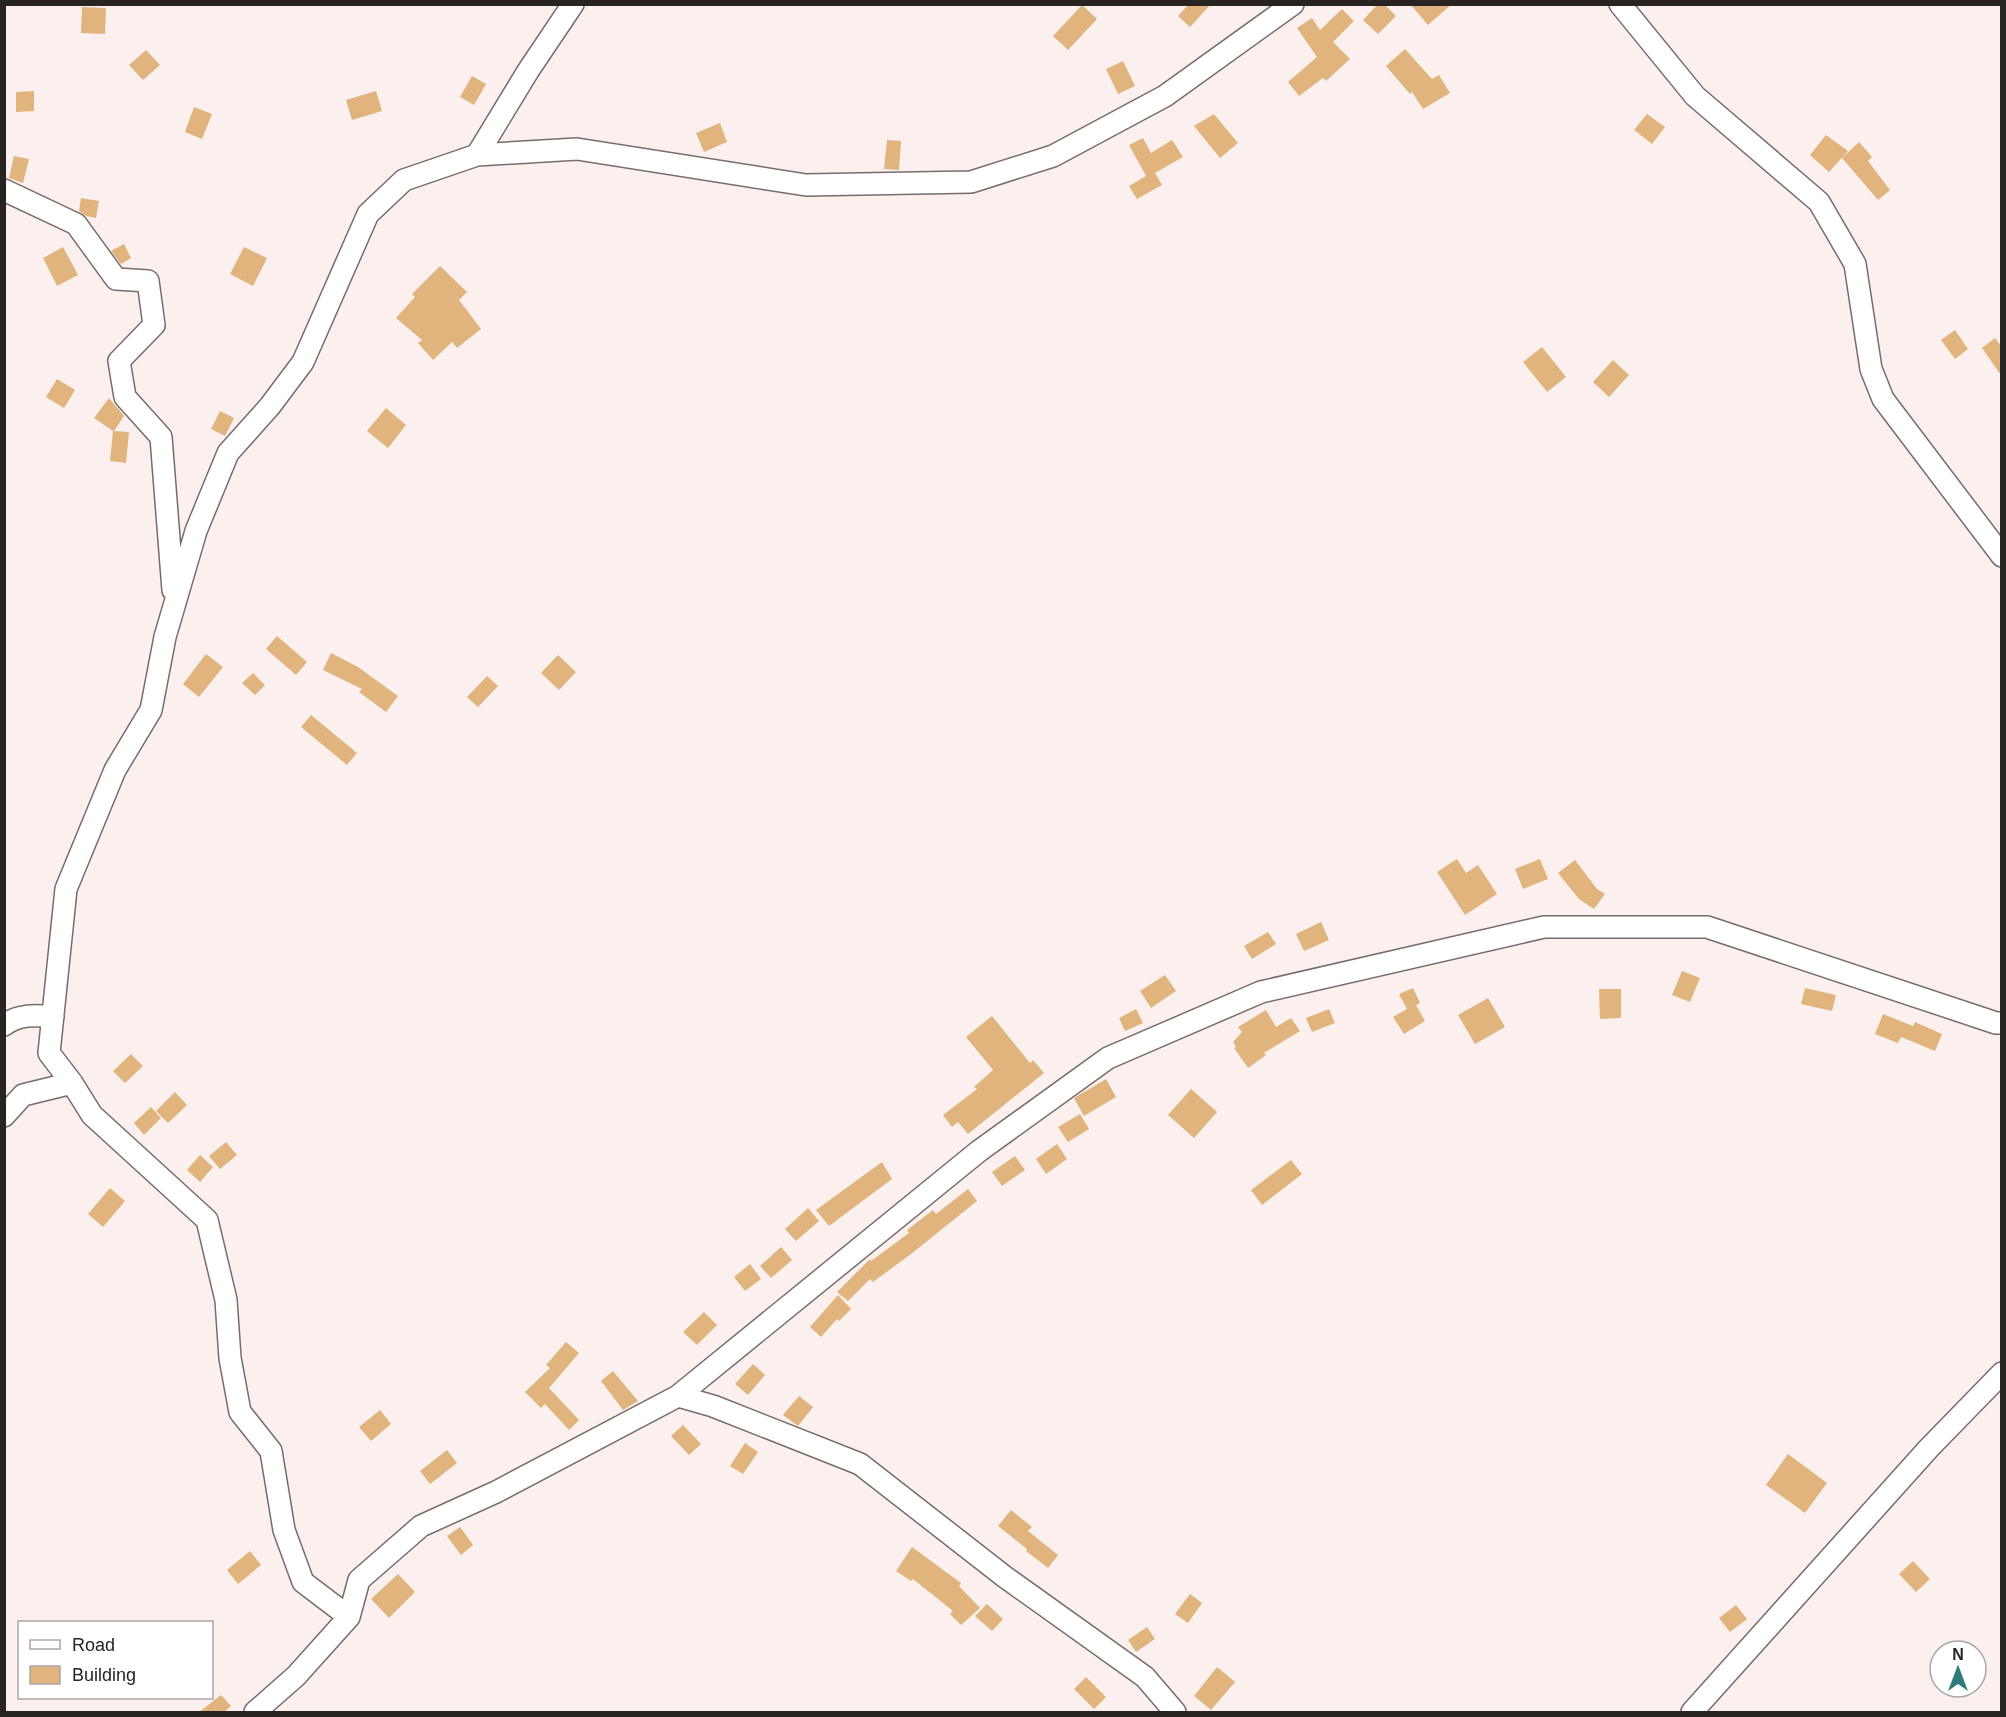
<svg xmlns="http://www.w3.org/2000/svg" width="2006" height="1717" viewBox="0 0 2006 1717" font-family="Arial,sans-serif">
<rect width="100%" height="100%" fill="#fbf0ed"/>
<path fill="#e0b47c" d="M1189 4H1211L1190 27 1178 16Z
M1378 4H1384L1396 16 1378 34 1363 20Z
M1410 4H1452L1428 25Z
M1082 5 1097 19 1068 50 1053 36Z
M82 7 106 8 105 34 81 33Z
M1342 9 1354 21 1333 42 1350 59 1326 81 1323 78 1299 96 1288 82 1317 57 1297 28 1312 18 1320 30Z
M1405 49 1432 79 1439 75 1450 93 1423 109 1412 92 1410 94 1386 66Z
M146 50 160 65 143 80 129 65Z
M1123 61 1135 86 1118 94 1106 69Z
M472 76 486 84 474 105 460 97Z
M34 91V111L16 112V92Z
M376 91 382 111 352 120 346 100Z
M194 107 212 114 202 139 185 132Z
M1214 114 1238 143 1220 158 1194 126Z
M1647 114 1665 127 1652 144 1634 130Z
M720 123 727 142 704 152 696 133Z
M1826 135 1848 151 1829 172 1810 155Z
M1143 138 1151 153 1172 140 1183 157 1155 173 1162 185 1137 199 1129 186 1146 176 1129 145Z
M887 140 901 141 899 170 884 169Z
M1859 142 1872 157 1868 161 1890 190 1878 200 1842 158Z
M14 156 29 159 23 183 9 178Z
M81 198 99 201 96 218 86 216 79 211Z
M124 244 131 258 121 264 111 251Z
M63 247 78 275 57 286 43 258Z
M244 247 267 258 253 286 230 274Z
M440 266 467 292 459 300 481 329 457 348 452 342 433 360 418 343 422 340 396 318 415 297 412 294Z
M1955 330 1968 349 1955 359 1941 340Z
M1995 338 2001 346V375L1982 348Z
M1542 347 1566 377 1547 392 1523 362Z
M1613 360 1629 375 1609 397 1593 382Z
M57 379 75 390 64 408 46 397Z
M109 398 124 416 114 431 129 432 126 463 110 461 113 431 94 418Z
M386 408 406 425 388 448 367 431Z
M220 411 234 418 225 436 211 429Z
M277 636 307 662 296 675 266 649Z
M331 653 358 667 398 696 386 712 359 692 362 689 323 670Z
M206 654 223 667 199 697 183 684Z
M558 655 576 672 559 690 541 673Z
M253 673 265 685 255 695 242 683Z
M487 676 498 686 478 707 467 697Z
M311 715 357 753 347 765 301 727Z
M1457 859 1466 873 1478 865 1497 894 1465 915 1437 872Z
M1540 859 1548 879 1523 889 1515 869Z
M1575 860 1597 889 1605 894 1594 909 1579 899 1558 873Z
M1321 922 1329 940 1304 951 1296 934Z
M1268 932 1276 944 1252 959 1244 946Z
M1682 971 1700 978 1690 1002 1672 995Z
M1165 975 1176 991 1151 1008 1140 991Z
M1413 988 1420 1003 1416 1005 1425 1021 1404 1034 1393 1017 1407 1009 1399 994Z
M1805 988 1836 995 1832 1011 1801 1004Z
M1599 989H1621V1018L1600 1019Z
M1488 998 1505 1027 1475 1044 1458 1015Z
M1136 1009 1143 1023 1125 1031 1119 1018Z
M1329 1009 1335 1023 1312 1032 1306 1018Z
M1266 1010 1276 1027 1291 1018 1300 1031 1264 1053 1266 1055 1248 1068 1234 1048 1236 1047 1233 1042 1242 1032 1238 1027Z
M1883 1014 1913 1026 1915 1022 1942 1034 1935 1051 1901 1037 1898 1043 1875 1034Z
M992 1016 1030 1063 1033 1060 1044 1073 968 1134 958 1122 952 1127 943 1115 977 1089 974 1087 993 1070 966 1037Z
M131 1054 143 1066 125 1083 113 1071Z
M1106 1079 1116 1097 1084 1116 1074 1098Z
M1191 1089 1217 1112 1194 1138 1168 1115Z
M175 1092 187 1105 168 1123 156 1111Z
M151 1107 161 1118 144 1135 134 1123Z
M1080 1114 1089 1129 1068 1142 1058 1127Z
M226 1142 237 1155 220 1169 209 1156Z
M1057 1144 1067 1159 1046 1174 1036 1159Z
M200 1155 213 1167 200 1182 187 1170Z
M1015 1156 1025 1170 1002 1186 992 1172Z
M1291 1160 1302 1174 1262 1205 1251 1190Z
M882 1162 892 1179 829 1226 816 1210Z
M110 1188 125 1201 103 1227 88 1214Z
M968 1189 977 1201 911 1254 873 1282 870 1279 848 1301 837 1292 870 1259 871 1261 909 1233 907 1230 933 1210 936 1214Z
M808 1208 819 1221 796 1241 785 1229Z
M781 1247 792 1260 771 1278 760 1266Z
M750 1264 761 1279 745 1291 734 1277Z
M838 1295 851 1309 839 1321 837 1319 821 1337 810 1327Z
M704 1312 717 1325 697 1345 683 1332Z
M566 1342 579 1353 549 1388 579 1420 569 1430 545 1404 541 1408 525 1392 550 1368 546 1365Z
M753 1364 765 1375 748 1395 735 1384Z
M613 1371 638 1401 623 1410 601 1381Z
M799 1396 813 1407 798 1426 783 1415Z
M380 1410 391 1424 371 1441 359 1427Z
M683 1425 701 1444 689 1455 671 1436Z
M745 1443 758 1452 743 1474 730 1466Z
M447 1450 457 1463 430 1484 420 1471Z
M1788 1454 1827 1483 1805 1513 1766 1485Z
M1011 1510 1032 1527 1028 1531 1058 1555 1048 1568 1026 1551 1027 1549 998 1526Z
M460 1527 473 1545 461 1555 447 1536Z
M912 1547 961 1583 959 1586 980 1608 961 1625 950 1614 953 1611 913 1579 911 1581 896 1571Z
M250 1551 261 1565 238 1584 227 1570Z
M1913 1561 1930 1579 1916 1592 1899 1574Z
M398 1574 415 1592 389 1618 371 1599Z
M1190 1594 1202 1603 1188 1623 1175 1614Z
M987 1604 1003 1619 992 1631 975 1616Z
M1736 1605 1747 1619 1730 1632 1719 1618Z
M1147 1627 1155 1639 1136 1652 1128 1640Z
M1217 1667 1235 1682 1211 1710 1194 1696Z
M1086 1677 1106 1697 1094 1709 1074 1689Z
M221 1695 231 1706 223 1713H198Z"/>
<g fill="none" stroke-linecap="round" stroke-linejoin="round">
<g stroke="#766d6a" stroke-width="24">
<path id="minor" d="M1620 4 1695 96 1819 202 1855 264 1871 369 1883 399 2002 556
M477 155 528 71 573 4
M4 190 76 224 116 279 148 281 154 325 119 361 125 397 161 437 173 590
M4 1025C19 1014 36 1015 53 1017
M4 1116 23 1095 72 1083
M678 1396 713 1406 860 1464 1005 1577 1145 1677 1175 1712
M349 1617 303 1582 284 1530 271 1451 240 1412 230 1358 226 1300 207 1220 92 1115 72 1083 49 1053 66 889 115 770 151 710 165 637 196 531 228 453 270 406 303 362 368 214 404 180 477 155 577 149 806 185 971 182 1053 156 1165 96 1293 4
M255 1712 296 1676 349 1617 359 1580 421 1526 496 1492 678 1396 979 1151 1108 1058 1261 992 1544 927H1707L1996 1023H2002
M1692 1712 1929 1448 2002 1373"/>
</g>
<use href="#minor" stroke="#fff" stroke-width="21"/>
</g>
<rect width="2006" height="1717" fill="none" stroke="#272422" stroke-width="12"/>
<rect x="18" y="1621" width="195" height="78" fill="#ffffff" stroke="#a9a7a7" stroke-width="1.5"/>
<rect x="30" y="1640" width="30" height="9" fill="#ffffff" stroke="#a9a7a7" stroke-width="1.5"/>
<text x="72" y="1651" font-size="18" fill="#272422">Road</text>
<rect x="30" y="1666" width="30" height="18" fill="#e0b47c" stroke="#a9a7a7" stroke-width="1.5"/>
<text x="72" y="1681" font-size="18" fill="#272422">Building</text>
<g transform="translate(1958 1669)"><circle r="28" fill="#ffffff" stroke="#a9a7a7" stroke-width="1.5"/>
<path d="M0-4.5L10 22L0 15L-10 22Z" fill="#317a7e"/>
<text y="-9" font-size="16" font-weight="bold" text-anchor="middle" fill="#272422">N</text>
</g>
</svg>
